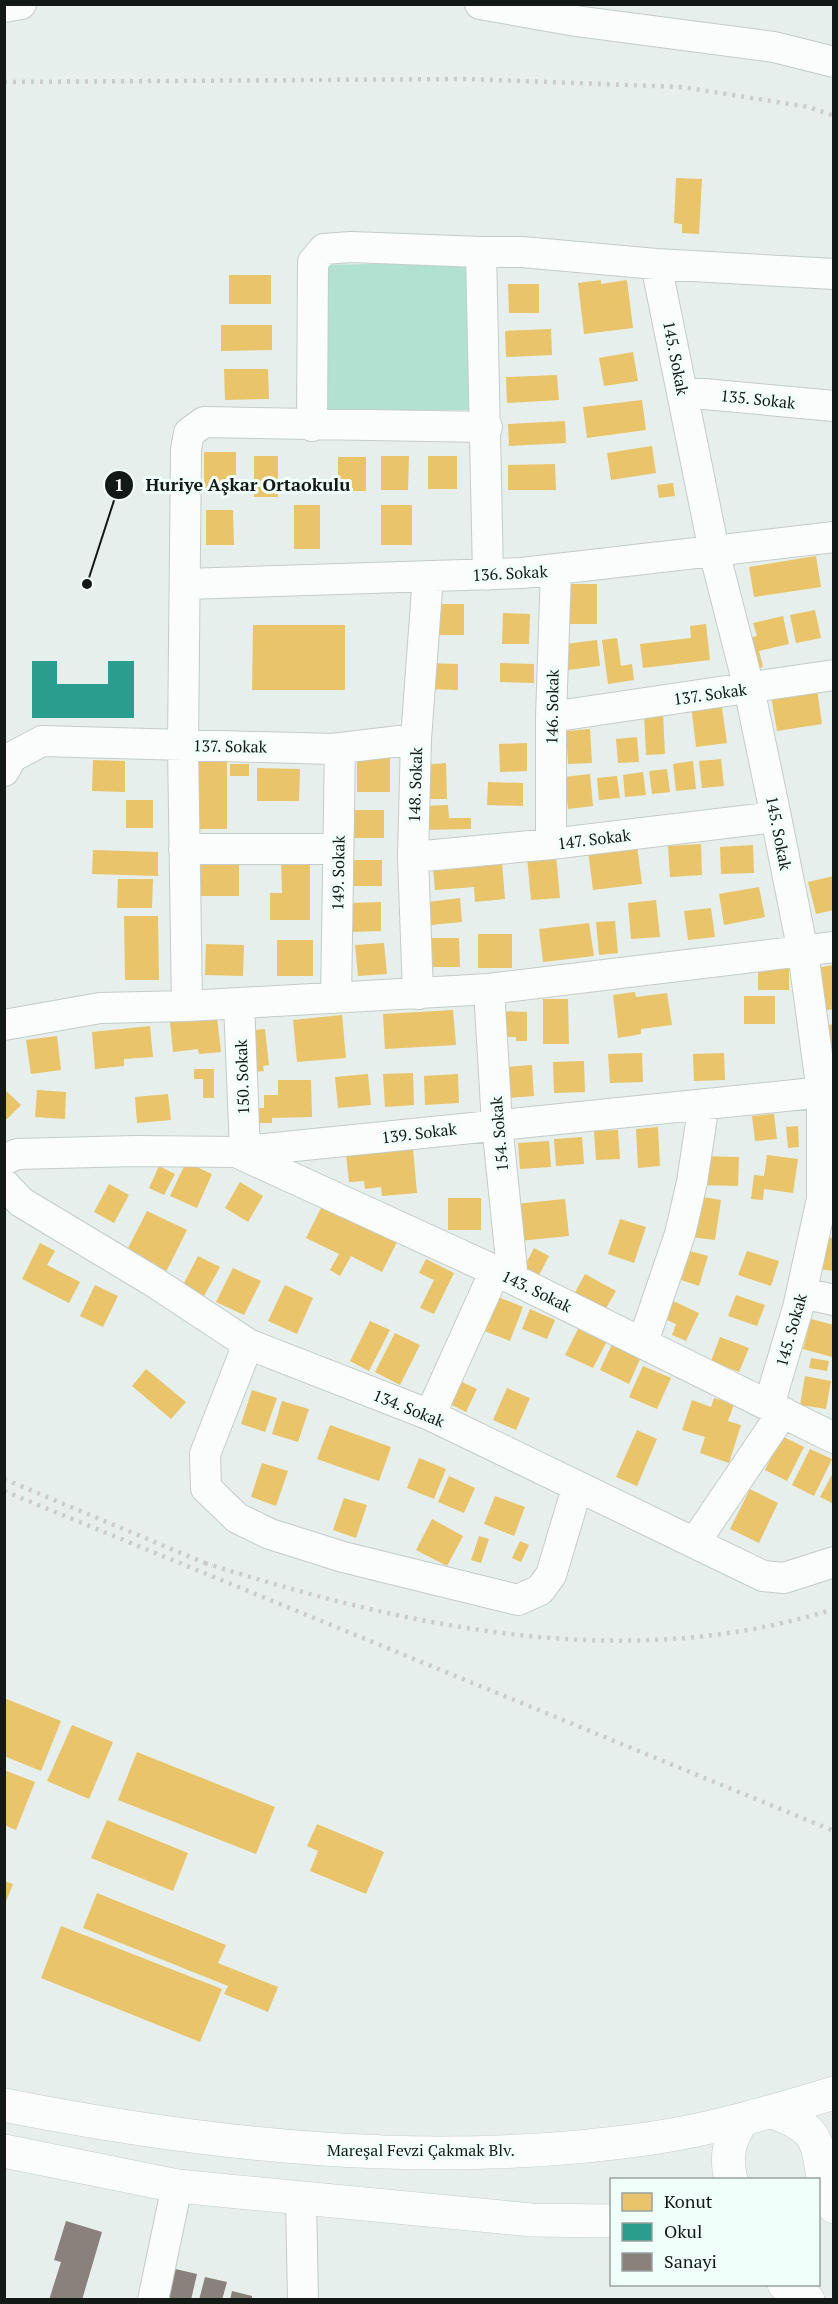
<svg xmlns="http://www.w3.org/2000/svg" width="838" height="2304" viewBox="0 0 838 2304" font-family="'PT Serif',serif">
<rect width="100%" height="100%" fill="#e6efeb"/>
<path fill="#b0e1d1" d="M469 262V410H322V265Z"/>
<path fill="#e9c46a" d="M676 178 702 179 699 234 682 233V224L674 223Z
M229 275H271V304H229Z
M601 280V284L627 280 633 328 584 334 578 283Z
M508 284H539V313H509Z
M221 325H272V350L221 351Z
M551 329 552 355 506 357 505 331Z
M633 352 638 381 604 386 599 358Z
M224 369H268L269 399 225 400Z
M557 375 559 400 507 403 506 377Z
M642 400 646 430 587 438 583 407Z
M565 421 566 443 509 446 508 424Z
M652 446 656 473 611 480 607 453Z
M204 452H236V489H204Z
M254 456H278V497H254Z
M381 456H409L408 490H381Z
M428 456H457V489H428Z
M338 457H366V491H338Z
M555 464 556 490H508V465Z
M673 483 675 496 659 498 657 485Z
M294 505H320V549H294Z
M381 505H412V545H381Z
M206 510H233L234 545H206Z
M816 556 821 587 754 597 749 567Z
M566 584H597V624H566Z
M430 604H464V635H430Z
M815 610 821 638 796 643 790 615Z
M503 613 530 614 529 644H502Z
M783 616 789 644 759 651 763 667 752 670 745 639 757 636 753 623Z
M706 624 710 660 643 668 640 644 691 638 690 626Z
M253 625H345V690H252Z
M617 638 621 666 632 664 634 680 608 684 602 640Z
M597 640 600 666 568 670 565 644Z
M427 663 458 664V690L427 689Z
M500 663 534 664V683L500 682Z
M817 689 822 724 777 731 771 696Z
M721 701 727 743 696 747 691 705Z
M663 713 665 754 646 755 644 714Z
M590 729 592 763 568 764 566 731Z
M637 737 639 762 618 763 616 739Z
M527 743V771L500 772 499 744Z
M357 754H390V792H357Z
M721 759 724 786 702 788 699 761Z
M93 760 125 761V792L92 791Z
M693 761 696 789 676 791 673 764Z
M193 762H227V829H193Z
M446 763 447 799H425L423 765Z
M230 764H249V776H230Z
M257 768 300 769 299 801H257Z
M667 769 670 792 652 794 649 771Z
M643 772 646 795 625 797 623 775Z
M590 774 593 806 568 809 564 777Z
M617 776 620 798 599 800 597 778Z
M488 782 523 783V806L487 805Z
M126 800H153V828H126Z
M448 805 449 818H471V829L421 830V806Z
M350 810H384V838H350Z
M701 844 702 875 670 877 668 846Z
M637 845 642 884 593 890 588 851Z
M753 845 754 873 721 874 720 847Z
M93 850 158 852V876L92 874Z
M556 854 560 898 531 900 527 857Z
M310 856V920H270V893H282L281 857Z
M351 860H382V886H351Z
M502 862 505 899 475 902 474 887 435 890 433 868Z
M197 865H239V896H197Z
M834 876V910L816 914 808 882Z
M118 879H153L152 908H117Z
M759 887 765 917 724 925 719 894Z
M460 898 462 922 431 925 428 902Z
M656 900 660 937 631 939 628 903Z
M381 902V931L351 932 350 903Z
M711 908 715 937 688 940 684 911Z
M124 916H158L159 980H125Z
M615 921 618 953 599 955 596 922Z
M589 923 594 956 543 962 539 929Z
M478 934H512V968H478Z
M421 938H459L460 967H422Z
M277 940H313V976H277Z
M384 943 387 974 358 976 355 945Z
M206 944 244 945 243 976 205 975Z
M758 963H789V990H758Z
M834 965V1009L820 1011 814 968Z
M635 992 636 997 667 993 672 1025 641 1029V1034L618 1038 613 995Z
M744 996H775V1024H744Z
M543 999H568L569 1044H543Z
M453 1010 456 1045 385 1049 383 1014Z
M497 1011 527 1012V1041H516V1037H496Z
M342 1015 346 1058 297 1062 293 1020Z
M217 1017 221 1052 199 1054 198 1049 173 1052 170 1022Z
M834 1024V1050L826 1051 822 1026Z
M150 1026 153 1057 124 1059V1066L95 1069 92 1032Z
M265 1029 269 1065 263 1066 264 1071 246 1073 242 1031Z
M57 1036 61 1070 31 1074 26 1040Z
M642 1053 643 1082 610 1083 608 1054Z
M724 1053 725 1080 694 1081 693 1054Z
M584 1061 585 1092 554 1093 553 1062Z
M532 1065 534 1096 508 1098 506 1067Z
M194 1069H214V1098H203V1079H194Z
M413 1073 414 1105 385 1107 383 1074Z
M368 1074 371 1105 338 1108 335 1077Z
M458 1074 459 1103 425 1105 424 1076Z
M278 1080H311L312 1117 272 1118V1123H253V1108H264V1095H278Z
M4 1089 21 1105 4 1122Z
M37 1090 66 1092 65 1119 35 1117Z
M168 1094 171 1120 137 1123 135 1097Z
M774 1114 777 1139 755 1141 752 1116Z
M798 1126 799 1147 788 1148 786 1127Z
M658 1127 660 1166 638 1168 636 1129Z
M618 1130 620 1159 596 1160 594 1131Z
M582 1137 584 1164 556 1166 554 1139Z
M549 1141 551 1167 520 1169 518 1143Z
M413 1149 417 1193 382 1196 381 1187 365 1189 364 1181 349 1182 346 1155Z
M767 1155 798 1159 793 1193 764 1189 763 1200 751 1199 754 1175 764 1176Z
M700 1156 739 1157 738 1186 699 1185Z
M186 1162 212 1174 197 1208 170 1196Z
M159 1166 175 1174 164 1195 149 1188Z
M240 1182 263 1196 248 1222 225 1208Z
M109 1184 129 1195 114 1223 94 1212Z
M697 1196 721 1200 715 1240 691 1237Z
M448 1198H481V1230H448Z
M565 1199 569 1236 519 1241 515 1204Z
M323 1204 397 1242 382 1272 351 1256 340 1276 330 1270 339 1254 306 1238Z
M147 1211 187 1230 165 1274 125 1254Z
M620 1219 646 1227 634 1263 608 1254Z
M825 1237 834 1238V1271L819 1269Z
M40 1243 55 1251 47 1265 80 1282 69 1303 22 1279Z
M534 1248 549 1256 536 1281 521 1273Z
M683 1249 708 1256 699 1286 675 1278Z
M747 1251 779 1261 771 1286 738 1275Z
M198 1256 220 1267 204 1296 183 1285Z
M426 1259 454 1273 434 1314 420 1308 434 1280 419 1273Z
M233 1268 261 1281 244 1315 216 1302Z
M585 1274 616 1291 602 1315 572 1298Z
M95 1285 118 1296 103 1327 80 1316Z
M285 1285 313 1298 297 1334 268 1321Z
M491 1294 523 1307 510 1341 477 1328Z
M736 1295 765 1305 757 1326 728 1316Z
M671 1300 699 1313 686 1341 672 1335 676 1324 662 1318Z
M530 1309 555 1320 547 1339 522 1329Z
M811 1319 834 1325 832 1357 803 1349Z
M370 1321 390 1330 369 1371 350 1361Z
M579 1327 607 1341 593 1368 565 1355Z
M395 1333 420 1345 400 1385 375 1372Z
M720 1337 749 1348 739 1372 711 1361Z
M612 1344 641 1357 629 1384 600 1370Z
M811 1358 829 1361 827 1371 809 1368Z
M643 1366 671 1378 657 1409 629 1397Z
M146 1369 186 1402 171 1419 132 1386Z
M449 1376 477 1389 466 1412 438 1398Z
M805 1376 831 1381 826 1409 800 1405Z
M507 1388 530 1398 516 1430 493 1420Z
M252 1390 277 1398 265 1432 241 1424Z
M714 1398 734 1404 728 1421 741 1425 729 1463 700 1453 705 1437 682 1430 692 1400 711 1407Z
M282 1401 309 1409 298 1442 272 1434Z
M330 1425 391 1447 379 1481 317 1459Z
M637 1430 657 1439 637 1486 616 1477Z
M782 1436 804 1447 787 1481 765 1470Z
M810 1449 832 1459 814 1496 792 1485Z
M419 1458 446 1469 434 1499 407 1488Z
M262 1463 288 1471 276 1506 251 1497Z
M834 1471V1504L820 1497Z
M449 1476 475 1488 464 1513 438 1502Z
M750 1489 778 1503 759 1543 730 1529Z
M495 1496 525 1507 514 1536 484 1524Z
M344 1498 367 1505 356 1538 333 1530Z
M432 1519 463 1536 447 1566 416 1550Z
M479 1536 489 1539 481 1563 471 1560Z
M520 1541 529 1545 521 1562 512 1558Z
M4 1698 61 1721 41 1771 4 1756Z
M72 1725 113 1742 89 1799 47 1781Z
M137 1752 275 1807 256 1854 118 1800Z
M4 1770 35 1782 16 1830 4 1825Z
M107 1820 188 1853 173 1891 91 1858Z
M317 1824 384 1852 366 1894 310 1871 318 1851 307 1846Z
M4 1881 13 1884 5 1904H4Z
M97 1893 226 1945 218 1963 278 1987 268 2012 224 1994 228 1986 83 1928Z
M61 1926 222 1989 200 2042 41 1978Z"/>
<path fill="#2a9d8f" d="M32 661H57V684H108V661H134V718H32Z"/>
<path fill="#8a817c" d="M66 2221 102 2232 82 2300H49L61 2262 54 2260Z
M171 2268 197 2274 191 2300H162Z
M205 2277 227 2282 222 2300H199Z
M232 2291 252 2296V2300H230Z"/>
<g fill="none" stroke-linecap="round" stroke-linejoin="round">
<g stroke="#c4ccc9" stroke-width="32">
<path id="minor" d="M480 4 576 21 774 47 834 62
M4 7 21 4
M656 264 714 551 749 688 776 817 803 952 822 1092V1199L798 1308 769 1405
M682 392 834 406
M312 426 313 262 324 249 351 247 481 252
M488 575 481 252H522L656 264 834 274
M185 584 522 573 834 537
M551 717 834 675
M4 771 12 757 42 741 332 749 416 739
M551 844V717L556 570
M184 849H338
M413 857 551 844 776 817
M489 989 497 1124 513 1279
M418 994 413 857 416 739 428 576
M336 998 340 748
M239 1003 245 1151
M187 1006 183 746 186 450 189 433 204 422 487 427
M4 1025 100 1008 187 1006 489 989 834 947
M236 1152 513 1279 834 1438
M4 1160 17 1154 135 1151 236 1152 834 1091
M4 1184 21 1202 154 1282 248 1344 430 1415 763 1576 784 1578 834 1562
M802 1293 834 1300
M643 1342 680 1234 692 1182 704 1104
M248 1344 205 1454 206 1488 237 1518 270 1534 343 1557 518 1600 540 1590 551 1575 577 1488
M430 1415 495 1271
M695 1542 783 1412
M301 2198 303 2300
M153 2300 177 2186"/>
</g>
<g stroke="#c4ccc9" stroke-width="34">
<path id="major" d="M4 2105C216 2147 438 2170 653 2138 714 2129 774 2111 834 2093
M772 2112C838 2134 808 2158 834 2207
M4 2151 177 2186 532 2220 612 2221
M731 2180C725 2155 729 2141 743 2119
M784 2284 808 2300"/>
</g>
<use href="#minor" stroke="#fbfdfc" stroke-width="30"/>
<use href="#major" stroke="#fbfdfc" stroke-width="33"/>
<path stroke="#cacdcc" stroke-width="4.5" stroke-dasharray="3 6" stroke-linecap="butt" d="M4 82 467 79 682 87 809 107 834 116
M4 1479 212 1566
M4 1491 834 1831
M205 1563C407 1627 625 1675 834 1609"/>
</g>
<g text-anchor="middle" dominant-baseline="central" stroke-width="6" stroke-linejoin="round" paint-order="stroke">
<g font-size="16" fill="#131917" stroke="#f1fffa">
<text transform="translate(676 358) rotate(79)">145. Sokak</text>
<text transform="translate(758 399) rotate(6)">135. Sokak</text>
<text transform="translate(510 573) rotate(-3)">136. Sokak</text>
<text transform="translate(710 694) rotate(-8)">137. Sokak</text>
<text transform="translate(552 707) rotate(-89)">146. Sokak</text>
<text transform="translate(230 746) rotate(1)">137. Sokak</text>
<text transform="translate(415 785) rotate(-88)">148. Sokak</text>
<text transform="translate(779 833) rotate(79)">145. Sokak</text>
<text transform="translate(594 839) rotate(-7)">147. Sokak</text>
<text transform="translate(338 873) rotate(-89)">149. Sokak</text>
<text transform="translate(242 1077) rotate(-92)">150. Sokak</text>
<text transform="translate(419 1133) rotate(-7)">139. Sokak</text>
<text transform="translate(499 1134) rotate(-95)">154. Sokak</text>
<text transform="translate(537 1291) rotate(26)">143. Sokak</text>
<text transform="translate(791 1330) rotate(-74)">145. Sokak</text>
<text transform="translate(409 1408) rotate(22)">134. Sokak</text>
<text x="421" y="2150">Mareşal Fevzi Çakmak Blv.</text>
</g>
</g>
<path fill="none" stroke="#131917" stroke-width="2" d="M87 584L119 485"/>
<g fill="#131917" stroke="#f1fffa" stroke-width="2">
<circle cx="87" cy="584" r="6"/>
<circle cx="119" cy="485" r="15"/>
</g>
<g font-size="18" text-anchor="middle" font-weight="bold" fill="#fff">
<text x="119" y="491">1</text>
</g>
<g font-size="18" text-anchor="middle" font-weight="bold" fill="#131917" stroke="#f1fffa" stroke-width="6" stroke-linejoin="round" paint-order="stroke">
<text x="248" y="491">Huriye Aşkar Ortaokulu</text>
</g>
<rect width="838" height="2304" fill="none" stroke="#131917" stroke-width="12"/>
<rect x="610" y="2178" width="210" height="108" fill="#f1fffa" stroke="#98a39f" stroke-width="1.5"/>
<rect x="622" y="2193" width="30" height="18" fill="#e9c46a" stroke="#98a39f" stroke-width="1.5"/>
<text x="664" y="2208" font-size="18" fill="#131917">Konut</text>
<rect x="622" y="2223" width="30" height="18" fill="#2a9d8f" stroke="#98a39f" stroke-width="1.5"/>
<text x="664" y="2238" font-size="18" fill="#131917">Okul</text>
<rect x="622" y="2253" width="30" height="18" fill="#8a817c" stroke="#98a39f" stroke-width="1.5"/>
<text x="664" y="2268" font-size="18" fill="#131917">Sanayi</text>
</svg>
